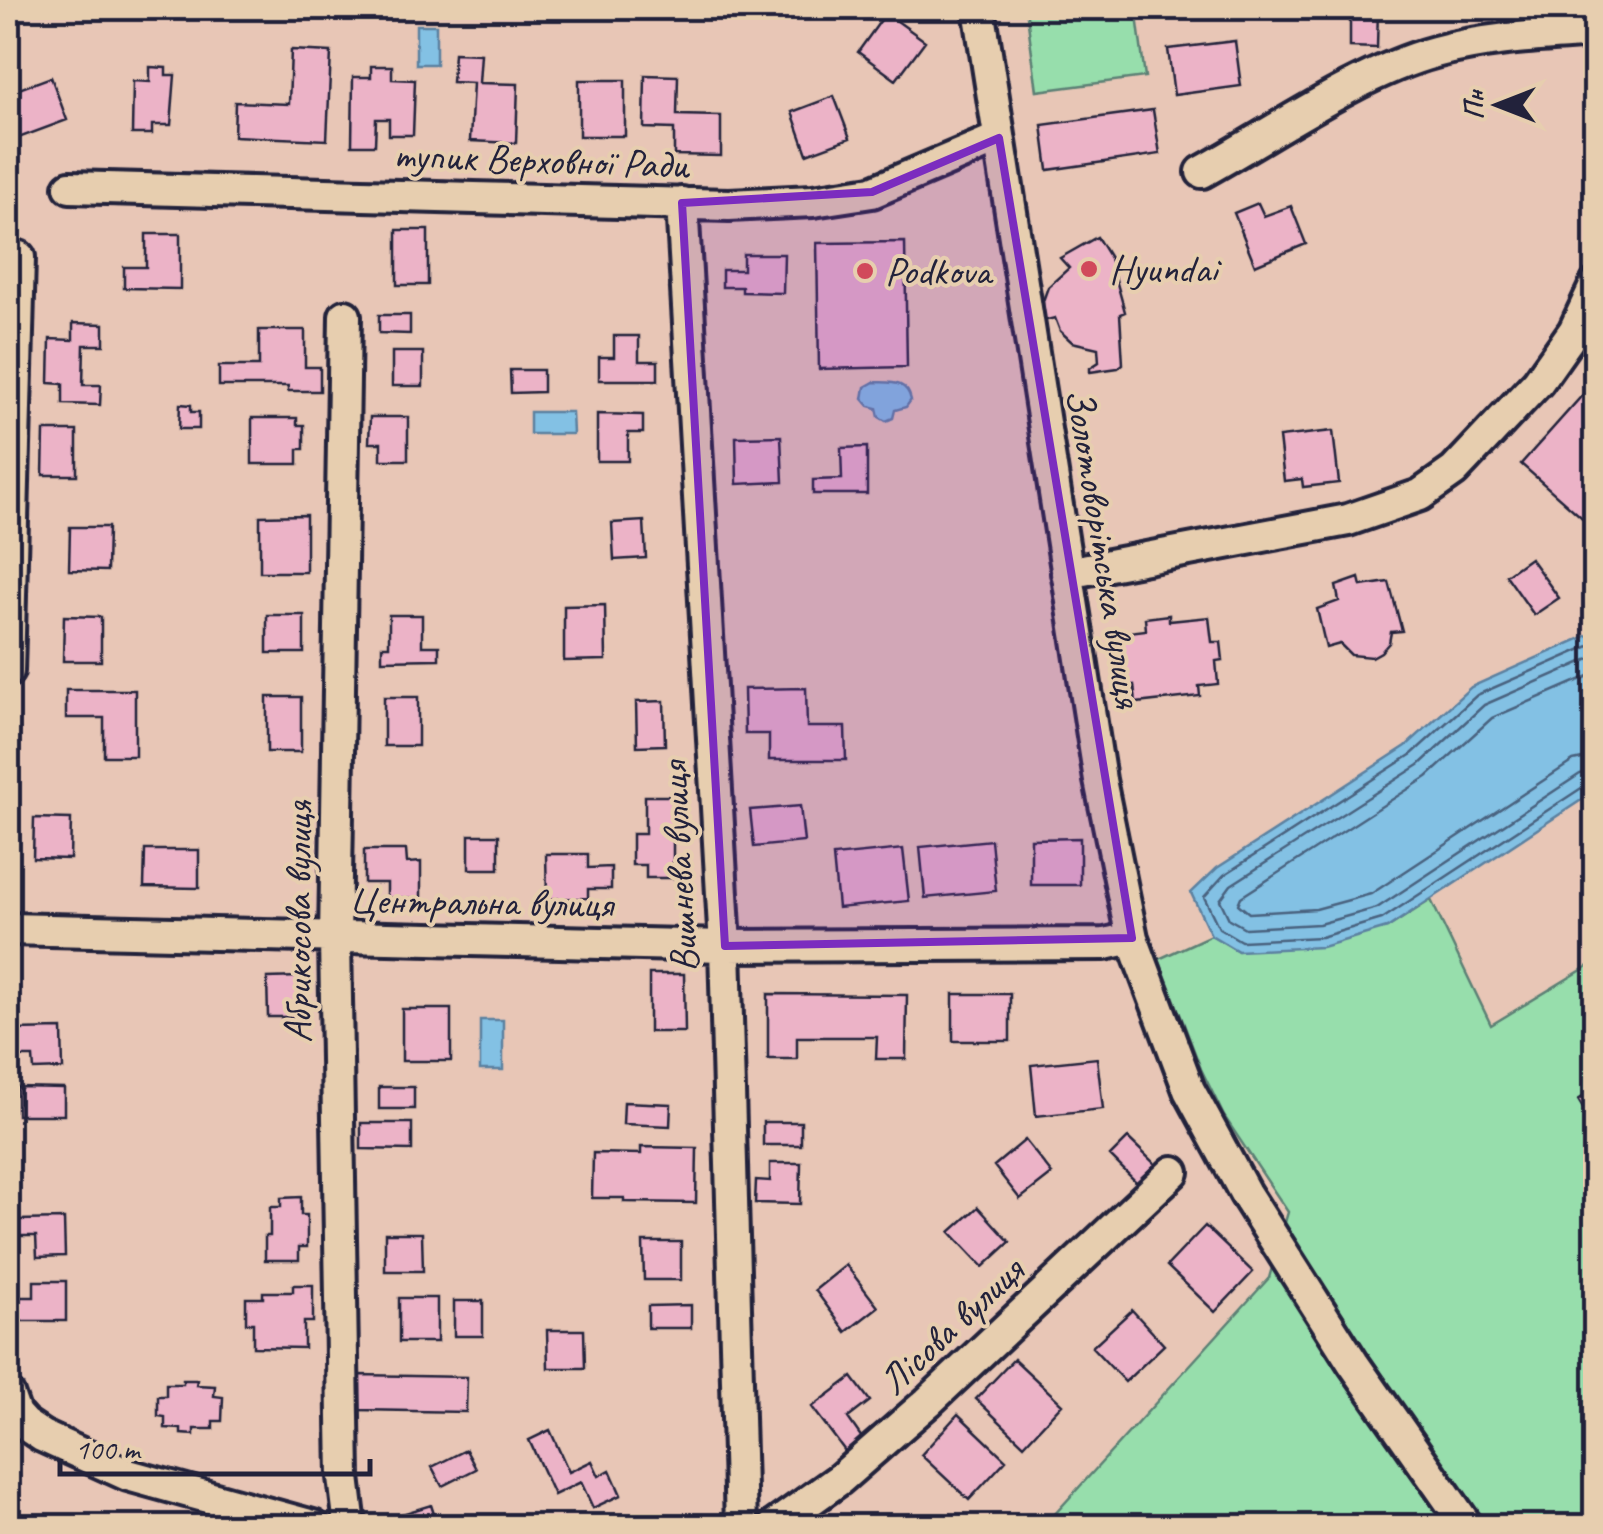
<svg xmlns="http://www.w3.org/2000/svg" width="1603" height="1534" viewBox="0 0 1603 1534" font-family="Caveat,sans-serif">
<rect width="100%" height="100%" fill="#e8c6b6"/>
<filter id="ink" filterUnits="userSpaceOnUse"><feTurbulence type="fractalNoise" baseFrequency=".01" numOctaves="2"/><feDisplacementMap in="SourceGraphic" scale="20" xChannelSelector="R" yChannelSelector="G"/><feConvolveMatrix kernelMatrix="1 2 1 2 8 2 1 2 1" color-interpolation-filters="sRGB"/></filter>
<g filter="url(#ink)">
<path fill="#97deac" stroke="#5c8074" stroke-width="2.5" d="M1026 8H1136L1145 77 1037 91Z
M1431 900 1491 1025 1595 962V1526H1044L1269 1278 1288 1212 1224 1116 1201 1069 1159 959 1211 935 1238 951 1387 928Z"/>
<path fill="#83c1e4" stroke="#5c81a0" stroke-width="2.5" d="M416 25H436V64H416Z
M874 382C891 383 907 380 911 400L906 407 895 410 893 418 886 421 879 417 877 408 869 406 863 399 865 387Z
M530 412H572L573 434H530Z
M1595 632V791L1387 928 1322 947 1238 951 1211 935 1191 893 1217 868 1406 746 1471 687Z
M480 1020H503V1070H480Z"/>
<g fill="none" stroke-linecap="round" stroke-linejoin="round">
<path stroke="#49627f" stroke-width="2.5" d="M1596 643 1477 695 1412 754 1224 875 1204 897 1219 928 1241 941 1321 937 1382 919 1586 785 1596 783
M1596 656 1484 705 1419 765 1231 885 1220 900 1229 919 1245 928 1319 924 1377 908 1580 774 1596 771
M1596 673 1492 718 1427 777 1241 897 1238 904 1249 913 1316 909 1371 894 1573 761 1596 756"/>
</g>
<path fill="#ecb3c7" stroke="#22223b" stroke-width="2.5" d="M1350 8H1378L1377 48 1350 47Z
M886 13 925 41 896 80 858 52Z
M1235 41 1241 86 1174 95 1168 49Z
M291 50 331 52 327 140 234 136 235 102 289 104Z
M454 53 481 54 479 83 518 84 516 143 470 141 473 83 452 82Z
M371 66H392V79L415 80 413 135H389V119H376L375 145H352L353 77H371Z
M150 67 166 68V75H175L171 125H152V134H132L133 81 150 82Z
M645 75 678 76 677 115 721 116V156L674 155V129L644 128Z
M51 77 67 120 16 139 8 116V93Z
M579 80H625V136H579Z
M834 96 850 138 807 154 792 112Z
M1153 110 1160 154 1048 170 1042 125Z
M1258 203 1264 216 1291 206 1306 244 1255 265 1234 213Z
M397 230H428V285H397Z
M146 234H180V289L124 288V267H146Z
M1097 237 1110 258 1125 312 1120 314 1123 364 1118 368 1090 372V368L1099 362 1098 348 1072 342 1060 331 1055 318 1043 321V301L1048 287 1069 268 1060 258Z
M905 242 907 367 819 369 817 243Z
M743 254H784L783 293 742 292V287H722V270H743Z
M379 315H410V334L379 333Z
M73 323 104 324V345H84L83 385H101L100 405 63 404V384L49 383 50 339 73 340Z
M259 330H305V367H320V391H288V386H219V366H259Z
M614 336H639V361H658V380H599V357H614Z
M392 352H423V386H392Z
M510 370H543V392L511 393Z
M1596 380 1593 486 1596 530 1521 464Z
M180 404 191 405V412H199V429H179Z
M597 414 643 415V433H628V461H597Z
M370 417H408V460H381V443H369Z
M252 418H297V425H304V449H298V464H252Z
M44 431H77V475H43Z
M1333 431 1339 483 1303 487 1302 479 1284 481 1279 437Z
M781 436 783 482 737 484 736 437Z
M867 447V494H813V480L842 479 841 448Z
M306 515V572H260V516Z
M644 521 646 558 614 560 612 523Z
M70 527H108L107 571 69 570Z
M1530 558 1559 598 1534 615 1506 575Z
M1359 578 1361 586 1389 582 1402 631 1391 632 1389 643 1381 652 1372 657 1351 655 1340 644 1326 648 1317 609 1339 601 1336 586Z
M605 605 606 660 564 661V606Z
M267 615H304V653H267Z
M389 615H422V646H439V659L382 660V646H389Z
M1169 615V621L1209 617 1212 642H1221L1223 660 1216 661 1218 684 1199 686 1200 696 1136 703 1134 685 1117 687 1112 634 1146 630 1145 618Z
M64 616 101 617V661H63Z
M806 688 807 727H845L846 760H769V734H745L744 689Z
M66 690H135V756H104V718H66Z
M267 697H301V752H267Z
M384 697H418V746H384Z
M664 701 665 745 637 746 636 702Z
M645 796H673V878H646V865H632V834H645Z
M800 806 804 842 754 847 750 810Z
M34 818 71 819 70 859 33 858Z
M469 835H499V869H469Z
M1080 838V885H1031V839Z
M991 840 996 891 925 898 920 847Z
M903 849 909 901 838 908 833 856Z
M145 850H199V888L144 887Z
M364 850H406L407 863 421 862V898H387V883H364Z
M546 854H588V868L611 867V889H588V898L547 899Z
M649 974H684L685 1032H649Z
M300 977 301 1017H268L267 978Z
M768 994 907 995 906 1059H876L877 1037H797V1059H768Z
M953 994H1010V1041H953Z
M402 1009H451V1061H402Z
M62 1029 63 1069 34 1070 33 1057H16L15 1030Z
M1097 1058 1103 1109 1036 1116 1031 1065Z
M17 1087 64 1088V1115H17Z
M379 1087H414V1109H379Z
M1596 1089V1130L1578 1100Z
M624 1102 671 1104 670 1126 623 1124Z
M763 1122H801V1145H763Z
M361 1123H412V1150L361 1149Z
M1128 1138 1155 1164 1137 1183 1110 1156Z
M1025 1140 1052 1174 1020 1199 994 1166Z
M641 1147 697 1148 696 1203 624 1202V1198H592L593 1153 641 1154Z
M770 1163H801L800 1204 755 1203 756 1180 770 1181Z
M301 1197V1215H307V1247H299V1260H265V1236H270V1207H281V1198Z
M978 1207 1010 1242 983 1267 950 1232Z
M64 1219 65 1256 37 1257 36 1236H19L18 1220Z
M1205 1226 1253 1272 1215 1312 1167 1266Z
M385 1233H422L423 1271H385Z
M643 1242H681V1280H644Z
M846 1265 878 1307 846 1332 815 1290Z
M34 1281H66V1321H20V1297H34Z
M293 1285H313V1322H304V1348L253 1347V1323H246V1298H263V1292H293Z
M399 1298H437V1342H399Z
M454 1301H483V1336H454Z
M691 1305V1328H648V1306Z
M1132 1310 1164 1345 1125 1382 1092 1347Z
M547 1330H584L585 1368H548Z
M1014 1359 1062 1404 1024 1445 976 1399Z
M358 1375 467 1377 466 1412 358 1410Z
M852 1377 870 1401 848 1418 862 1438 845 1451 812 1407Z
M183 1380H197L196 1385 215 1386 214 1396 223 1397 222 1421H213V1429H194V1435L181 1434V1429L165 1428V1417L158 1416V1396H166V1384H183Z
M958 1414 1006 1460 969 1500 921 1455Z
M550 1430 569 1472 592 1461 599 1476 610 1470 621 1495 593 1508 581 1482 554 1495 529 1440Z
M466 1450 476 1469 442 1486 432 1467Z
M431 1505 438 1526H378L376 1522Z"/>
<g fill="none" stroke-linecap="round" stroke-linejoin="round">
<g stroke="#22223b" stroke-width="38">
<path id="minor" d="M979 8 1100 780 1132 938 1189 1090 1245 1193 1353 1363 1467 1526
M1202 172C1271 134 1360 72 1435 52 1488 38 1541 36 1596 32
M70 187 729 205 813 201 872 192 999 138
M682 203 725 946 741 1526
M345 316 335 939 344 1477 350 1526
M1067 573 1348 520 1420 495 1454 471 1538 382 1574 331 1596 284
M8 671 19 257
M8 929 725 946 1105 944 1132 938
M8 1394 15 1414 24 1424 42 1436 128 1475 313 1526
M774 1526 840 1479 928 1402 1173 1172"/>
</g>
<use href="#minor" stroke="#e7ceaf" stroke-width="30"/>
</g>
</g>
<path fill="#7b2cbf" fill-opacity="0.2" stroke="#7b2cbf" stroke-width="8" stroke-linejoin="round" d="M999 138 1132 938 725 946 682 203 872 192Z"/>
<g fill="#d1495b" stroke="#e7ceaf" stroke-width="4">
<circle cx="1089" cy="269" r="10"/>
<circle cx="865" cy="271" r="10"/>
</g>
<g text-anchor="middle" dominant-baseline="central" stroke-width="8" stroke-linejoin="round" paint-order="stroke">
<g font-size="40" fill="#22223b" stroke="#e7ceaf">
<text transform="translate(541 160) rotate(2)">тупик Верховної Ради</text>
<text transform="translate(1104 548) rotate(81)">Золотоворітська вулиця</text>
<text transform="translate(679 867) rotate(-93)">Вишнева вулиця</text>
<text transform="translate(481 902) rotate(1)">Центральна вулиця</text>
<text transform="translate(298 922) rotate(-90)">Абрикосова вулиця</text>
<text transform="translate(951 1326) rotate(-43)">Лісова вулиця</text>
</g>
<g font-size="40" fill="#22223b" stroke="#e7ceaf" text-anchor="start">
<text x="1109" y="269">Hyundai</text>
<text x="885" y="271">Podkova</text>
</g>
</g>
<rect width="1603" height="1534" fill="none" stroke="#e7ceaf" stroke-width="40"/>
<rect x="20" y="20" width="1563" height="1494" fill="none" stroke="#22223b" stroke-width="4" filter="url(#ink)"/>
<g transform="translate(1498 105) rotate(270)" stroke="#e7ceaf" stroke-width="8" paint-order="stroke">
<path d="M0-8L18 38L0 25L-18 38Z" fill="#22223b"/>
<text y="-15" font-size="28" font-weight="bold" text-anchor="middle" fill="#22223b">Пн</text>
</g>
<path d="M60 1459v15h310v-15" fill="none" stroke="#22223b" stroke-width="5"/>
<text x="75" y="1459" font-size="30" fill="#22223b" stroke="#e7ceaf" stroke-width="8" paint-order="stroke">100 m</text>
</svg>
